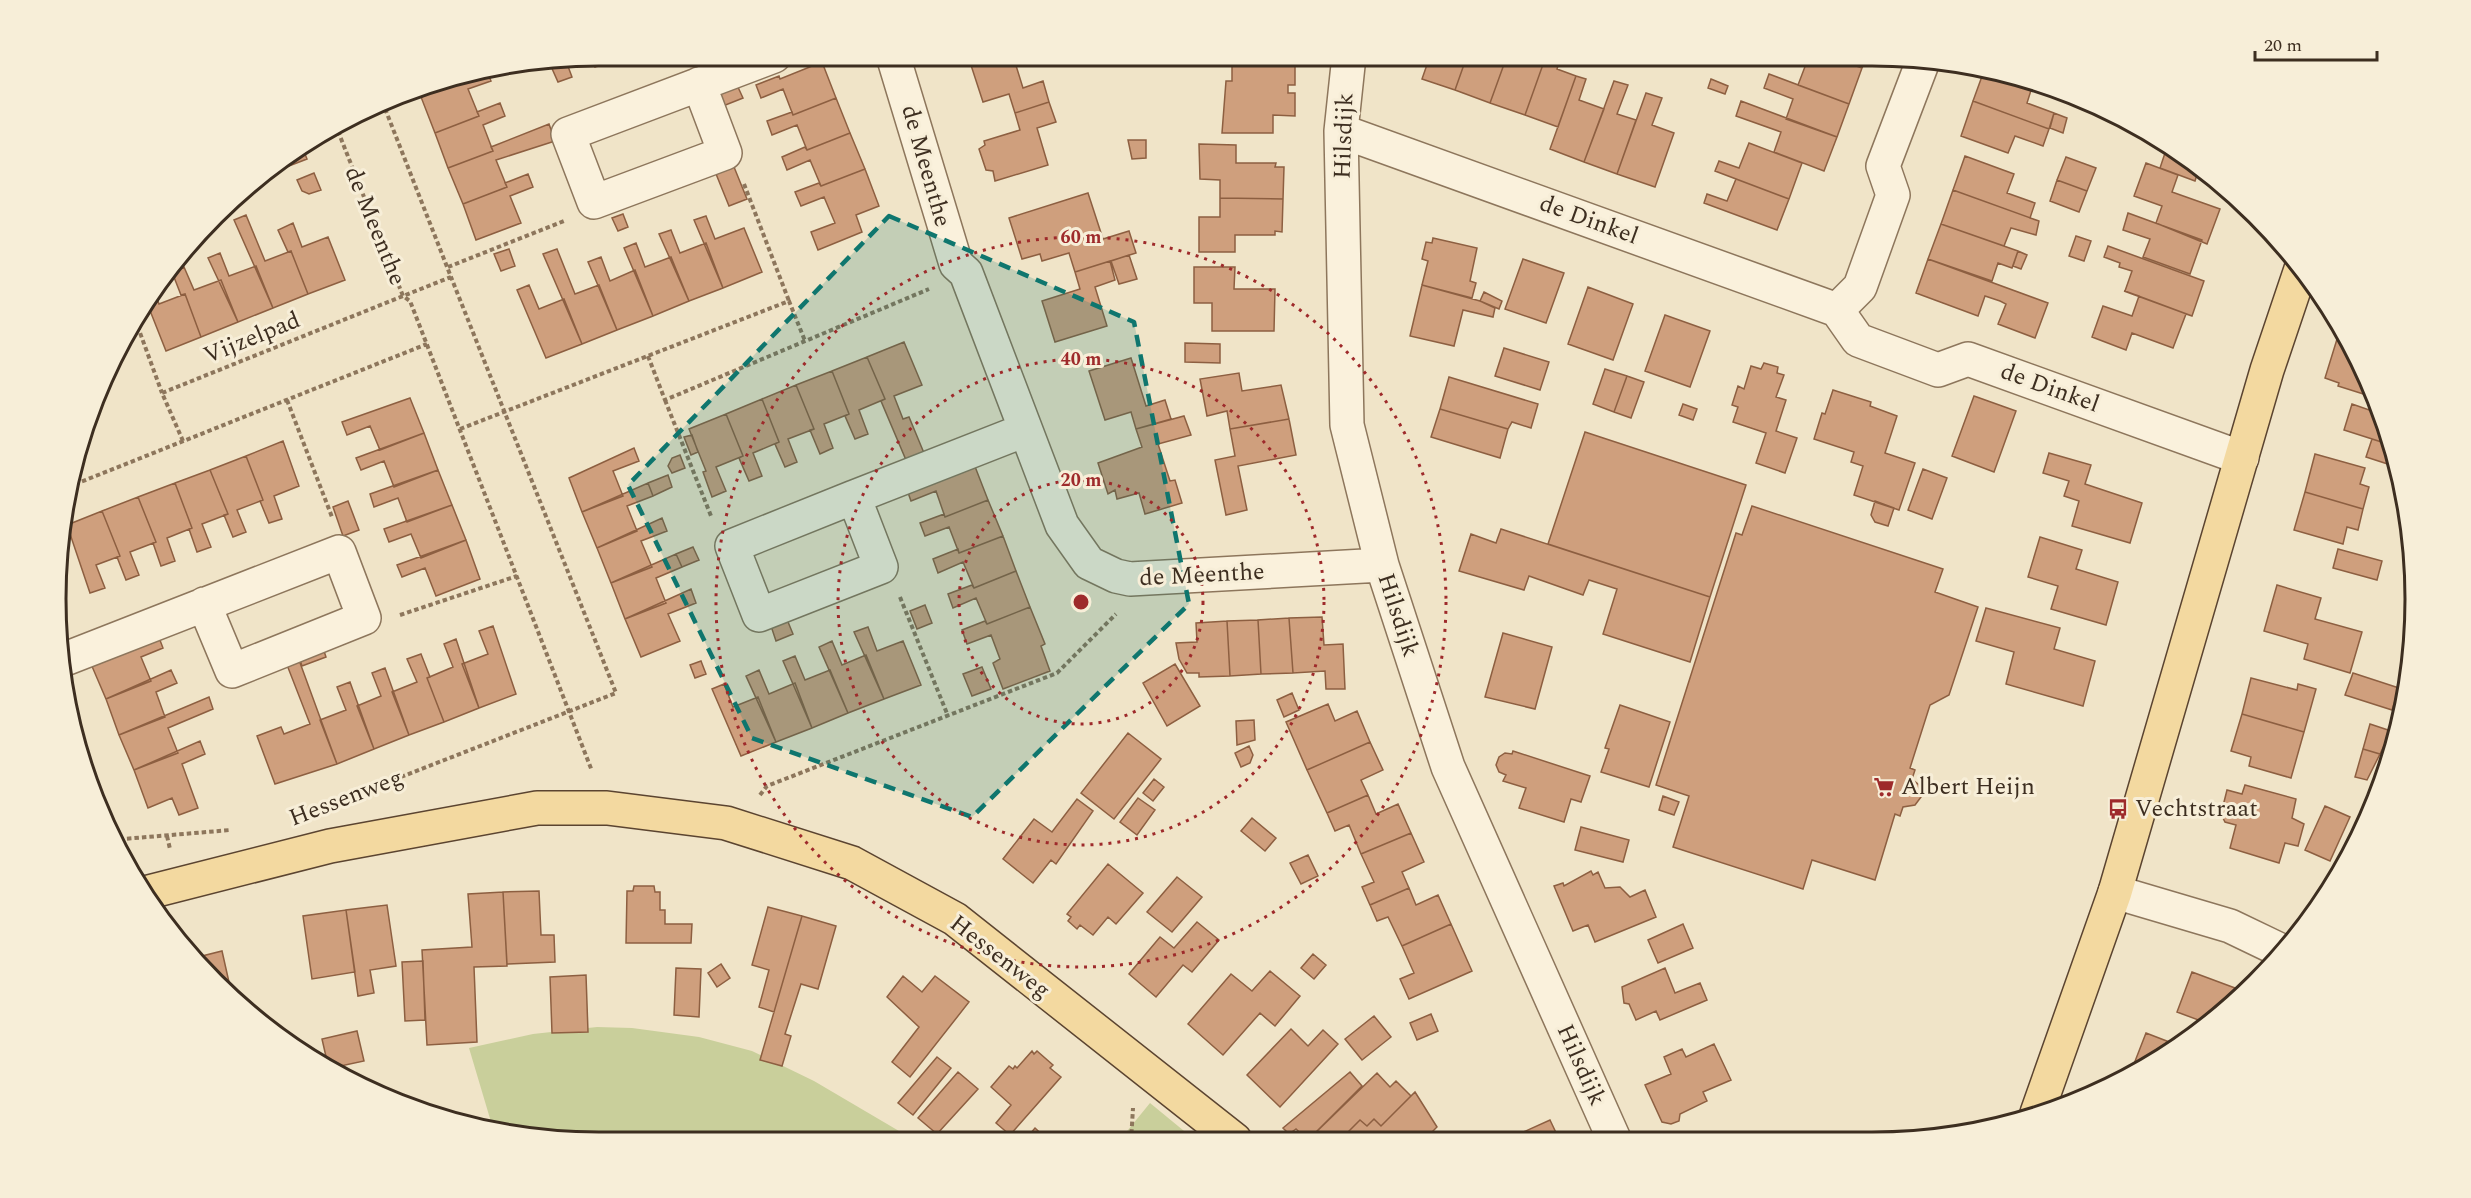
<svg xmlns="http://www.w3.org/2000/svg" width="2471" height="1198" viewBox="0 0 2471 1198" font-family="Spectral,serif">
<rect width="100%" height="100%" fill="#f0e4c8"/>
<path fill="#c9cf9b" d="M597 1027 632 1028 699 1037 752 1051 814 1081 916 1141 599 1142 494 1132 469 1048 533 1034Z
M1150 1103 1195 1140 1119 1141Z"/>
<path fill="#cf9f7d" stroke="#8d5f41" stroke-width="1.5" d="M605 56 607 62 595 67 591 57Z
M692 56H710L713 62 697 69Z
M968 56H1013L1023 88 1043 81 1049 102 1015 113 1009 94 983 102Z
M1430 56H1467L1455 90 1422 79Z
M1467 56H1507L1490 103 1455 90Z
M1507 56 1529 59 1530 56H1546L1525 115 1490 103Z
M1546 56H1561L1557 69 1576 76 1558 127 1525 115Z
M1783 56H1828L1862 68 1849 104 1798 85 1806 64Z
M1828 56H1867L1862 68Z
M566 61 572 77 558 82 550 64Z
M1232 61H1295V85H1288V93H1295V116L1273 115V133H1222L1226 81H1232Z
M822 62 836 98 793 115 783 89 761 98 756 85 779 76 780 79Z
M1985 68 2033 84 2027 103 2054 113 2049 129 1973 101Z
M488 74 491 81 468 89 479 116 435 133 421 97 463 78Z
M1769 74 1849 104 1837 137 1786 119 1793 99 1764 88Z
M1576 76 1586 79 1579 100 1604 109 1584 162 1550 149Z
M463 78 421 97 417 88 424 84Z
M1711 79 1728 86 1725 94 1708 88Z
M1614 81 1628 85 1617 114 1636 120 1617 174 1584 162Z
M737 85 743 98 723 106 719 93Z
M1646 93 1662 98 1652 125 1674 133 1655 187 1617 174Z
M836 98 850 133 807 150 797 125 772 135 767 121 792 112 793 115Z
M1741 101 1837 137 1824 171 1774 152 1781 132 1736 116Z
M1973 101 2049 129 2043 146 2015 136 2008 153 1961 136Z
M1049 102 1056 122 1037 128 1048 165 995 181 993 171 986 170 979 149 985 145 984 141 1020 130 1015 113Z
M500 103 505 116 483 125 493 151 448 168 435 133 479 116 477 112Z
M2054 113 2067 118 2063 133 2050 128Z
M549 124 555 141 496 160 507 187 463 204 448 168 493 151 491 147Z
M850 133 865 169 821 186 810 160 787 170 782 157 805 147 807 150Z
M1128 140H1146V158L1132 159Z
M1749 143 1802 163 1789 199 1715 171 1719 161 1739 168Z
M1199 144 1236 145V163H1276L1275 167H1284L1283 199 1220 198V180L1200 179Z
M2168 144 2199 168 2195 181 2160 168Z
M303 149 307 159 263 176 268 168Z
M1965 156 2014 174 2007 193 2035 203 2030 218 2039 221 1953 190Z
M2066 157 2096 168 2087 191 2057 180Z
M732 162 747 199 729 206 714 169Z
M2146 163 2178 175 2172 192 2220 209 2207 244 2156 223 2162 206 2134 196Z
M865 169 879 206 856 215 862 232 818 250 811 232 835 223 824 197 801 206 795 192 819 183 821 186Z
M314 173 321 190 309 194 302 191 297 180Z
M528 174 533 187 510 196 521 223 476 240 463 204 507 187 505 183Z
M1736 179 1789 199 1777 230 1704 203 1707 194 1727 201Z
M2057 180 2087 191 2079 212 2050 201Z
M1953 190 2039 221 2036 235 2011 228 2004 246 1941 224Z
M1088 193 1103 239 1129 231 1136 253 1075 272 1069 253 1042 261 1040 254 1022 259 1009 218Z
M1220 198 1283 199 1282 232 1275 231V235H1235V252H1199V217H1220Z
M2128 213 2202 240 2190 274 2143 257 2150 239 2123 230Z
M623 214 628 227 618 231 612 218Z
M246 215 265 261 291 251 308 294 273 308 234 220Z
M706 216 715 239 744 228 762 272 723 288 694 220Z
M293 223 302 247 328 237 345 280 308 294 291 251 288 252 278 230Z
M1941 224 2018 251 2012 268 1998 263 1992 281 1928 259Z
M671 230 680 253 706 243 723 288 689 301 659 234Z
M2076 236 2091 241 2084 261 2069 256Z
M1433 238 1477 248 1470 281 1476 283 1472 298 1422 285 1428 261 1422 259 1426 242 1432 243Z
M636 243 645 267 671 257 689 301 653 316 624 248Z
M2108 246 2204 281 2192 316 2125 291 2132 271 2119 267 2120 263 2104 257Z
M509 249 515 266 501 271 494 254Z
M557 249 575 294 599 285 617 330 582 344 543 254Z
M2018 251 2027 255 2021 269 2013 266Z
M220 253 229 276 256 266 273 308 238 322 208 258Z
M1129 255 1137 279 1119 284 1111 261Z
M601 257 610 281 635 270 653 316 617 330 588 262Z
M1523 259 1564 273 1546 323 1505 309Z
M1928 259 2048 303 2035 338 1998 324 2006 304 2000 301 1985 296 1978 316 1916 293Z
M1110 261 1115 280 1095 287 1107 326 1055 342 1042 301 1080 289 1075 272Z
M184 267 194 290 221 280 238 322 201 337 185 294 181 295 172 272Z
M1194 267H1235L1234 289H1275L1274 331H1212V303H1194Z
M529 285 539 309 564 299 582 344 546 358 517 290Z
M1422 285 1480 301 1495 308 1493 317 1463 310 1454 346 1410 336Z
M1588 287 1633 304 1613 360 1568 344Z
M154 290 159 304 185 294 201 337 166 351 149 308 139 312Z
M2124 291 2192 316 2186 314 2173 348 2132 333 2126 350 2092 337 2103 306 2132 316 2139 296Z
M1484 292 1502 301 1499 309 1480 301Z
M1665 315 1710 331 1690 387 1645 371Z
M2338 336 2346 338 2376 398 2338 386 2339 383 2325 378Z
M904 342 922 385 894 396 903 419 909 417 924 453 906 460 881 401 885 399 867 357Z
M1185 343 1220 344V363L1185 362Z
M1504 348 1549 362 1540 390 1495 376Z
M867 357 885 399 859 410 868 434 855 439 845 416 849 414 832 371Z
M1131 358 1146 406 1165 400 1171 419 1136 429 1131 412 1105 420 1089 371Z
M1764 363 1778 367 1777 373 1784 375 1776 397 1786 400 1776 431 1797 438 1785 473 1756 463 1766 433 1733 422 1738 407 1732 405 1738 386 1744 389 1751 366 1761 369Z
M1605 369 1627 376 1614 412 1593 404Z
M832 371 849 414 824 424 833 448 820 454 810 430 814 429 796 385Z
M1239 373 1242 391 1281 385 1289 419 1230 429 1227 411 1207 416 1200 379Z
M1627 376 1644 382 1631 418 1614 412Z
M1449 377 1538 404 1531 428 1512 422 1508 429 1440 409Z
M796 385 814 429 788 439 797 462 785 467 775 444 779 442 762 399Z
M1833 390 1871 402 1870 406 1897 416 1885 453 1915 463 1899 510 1854 495 1863 466 1851 462 1854 452 1814 439 1822 413 1825 414Z
M1974 396 2016 411 1994 472 1952 456Z
M410 398 424 433 380 450 370 426 347 435 342 422Z
M762 399 779 442 753 453 762 476 749 481 739 458 743 456 726 414Z
M1683 404 1697 409 1693 420 1679 415Z
M2352 404 2381 414 2391 445 2344 430Z
M1440 409 1508 429 1500 458 1431 437Z
M726 414 743 456 716 467 726 491 712 497 703 472 706 471 689 429Z
M1184 416 1191 435 1158 444 1170 481 1175 480 1182 503 1145 514 1139 493 1117 499 1115 490 1108 494 1098 463 1142 447 1136 429Z
M1289 419 1296 455 1238 466 1247 510 1226 515 1215 460 1235 456 1230 429Z
M1585 432 1746 485 1710 597 1548 544Z
M424 433 438 470 394 487 384 461 361 470 356 458Z
M692 435 698 452 691 455 684 437Z
M2372 439 2391 445 2397 467 2366 457Z
M283 441 299 486 274 496 282 519 269 523 260 501 263 500 246 456Z
M634 448 639 461 613 471 623 496 582 512 569 478Z
M2049 453 2091 465 2085 484 2142 503 2130 543 2072 526 2079 501 2064 496 2069 481 2043 473Z
M2315 454 2365 468 2360 484 2369 487 2363 509 2305 492Z
M680 455 685 468 672 473 668 466 672 458Z
M246 456 263 500 237 510 246 532 233 537 224 515 228 514 210 470Z
M974 464 988 500 945 517 936 491 911 501 906 487Z
M1923 469 1947 478 1932 519 1908 510Z
M210 470 228 514 202 524 211 547 197 552 189 529 192 528 175 483Z
M438 470 452 505 407 522 398 498 374 507 370 494Z
M668 475 672 487 653 496 648 483Z
M175 483 192 528 167 538 175 561 161 566 153 543 156 542 138 497Z
M648 483 653 496 627 506 637 531 597 548 582 512Z
M2305 492 2363 509 2358 530 2347 527 2343 544 2294 530Z
M138 497 156 542 130 552 139 575 126 580 117 557 120 556 102 511Z
M988 500 1003 536 959 553 949 527 925 536 920 523 944 514 945 517Z
M348 501 359 530 343 536 333 507Z
M1875 501 1894 508 1888 526 1875 522 1871 515Z
M452 505 466 540 421 558 411 534 389 542 384 529Z
M1752 506 1943 569 1935 592 1978 607 1949 695 1930 705 1910 768 1915 770 1912 779 1919 785 1921 797 1915 805 1903 807 1900 816 1895 814 1875 880 1812 860 1803 889 1673 847 1689 796 1656 785 1736 533 1742 535Z
M102 511 120 556 96 565 105 588 90 593 67 525Z
M662 518 667 531 641 541 652 567 611 583 597 548Z
M1501 529 1710 597 1690 662 1603 634 1617 589 1589 580 1583 595 1529 576 1524 590 1459 571 1471 534 1496 543Z
M1003 536 1016 571 974 588 963 562 938 573 933 559 958 549 959 553Z
M2040 537 2082 550 2076 569 2118 582 2106 625 2051 609 2058 586 2028 577Z
M466 540 480 579 436 596 425 568 402 577 397 565Z
M693 547 699 560 682 567 676 554Z
M2338 549 2382 561 2377 580 2333 568Z
M676 554 682 567 656 578 666 603 625 619 611 583Z
M1016 571 1030 607 987 624 976 598 953 608 948 594 972 585 974 588Z
M2277 585 2321 598 2315 619 2362 632 2350 673 2304 659 2308 644 2264 631Z
M691 589 696 603 668 614 680 641 641 657 625 619Z
M925 605 932 623 917 629 910 611Z
M1030 607 1045 644 1041 646 1050 671 1003 689 993 663 1000 659 991 635 967 644 962 630 985 621 987 624Z
M1986 608 2060 628 2054 649 2095 661 2083 706 2006 684 2014 652 1976 641Z
M786 617 793 634 776 641 770 623Z
M1322 617 1324 645 1343 644 1345 689H1326L1325 671 1293 673 1289 618Z
M1289 618 1293 673 1261 674 1258 620Z
M1258 620 1261 674 1230 676 1227 621Z
M1227 621 1230 676 1199 677V673H1187L1179 659 1176 643 1197 642 1196 623Z
M493 626 516 694 479 708 462 664 488 654 479 631Z
M868 627 877 651 903 641 921 685 884 699 854 632Z
M1503 633 1552 647 1535 709 1485 697Z
M158 635 163 648 141 657 151 681 106 699 91 664Z
M456 639 479 708 444 722 427 678 453 667 444 644Z
M832 641 842 665 866 655 884 699 848 713 819 647Z
M323 648 326 657 302 666 299 657Z
M421 654 430 677 427 678 444 722 409 735 392 692 417 682 407 659Z
M795 656 805 680 830 670 848 713 812 728 783 661Z
M299 660 337 764 275 784 257 736 281 727 284 734 310 724 287 665Z
M701 661 706 674 695 678 690 665Z
M1175 664 1200 706 1167 726 1143 683Z
M982 667 991 689 972 696 963 674Z
M385 668 409 735 374 749 357 706 381 696 372 673Z
M171 670 177 683 156 692 165 717 119 735 106 699Z
M759 670 769 694 795 683 812 728 776 742 746 676Z
M2353 673 2399 688 2392 710 2345 695Z
M2251 678 2297 690 2298 684 2316 689 2304 732 2242 714Z
M350 682 374 749 337 764 320 720 346 710 337 687Z
M724 684 733 707 758 697 776 742 741 756 712 689Z
M1292 693 1299 710 1284 717 1277 700Z
M209 697 213 709 168 728 178 753 134 770 119 735Z
M1328 704 1335 721 1357 711 1370 742 1307 770 1286 722Z
M1620 705 1670 722 1649 787 1601 772 1609 749 1605 748Z
M2242 714 2304 732 2291 778 2249 766 2251 757 2231 751Z
M1254 720 1255 740 1237 745 1236 721Z
M2370 724 2391 731 2380 754 2363 749Z
M1128 733 1161 759 1114 819 1081 793Z
M200 741 205 754 182 764 198 808 179 815 172 798 148 808 134 770Z
M1370 742 1383 770 1361 780 1368 795 1327 813 1307 770Z
M1249 746 1253 755 1250 763 1241 767 1235 753Z
M2363 749 2380 754 2367 780 2355 777Z
M1513 751 1590 776 1581 802 1571 799 1564 822 1519 808 1526 788 1503 781 1506 775 1499 772 1496 765 1499 757 1505 753 1512 754Z
M1154 779 1164 787 1153 801 1143 793Z
M2245 785 2296 799 2292 818 2304 824 2298 846 2285 843 2279 863 2230 848 2236 825 2225 822 2221 814 2227 790 2242 794Z
M1368 795 1376 814 1398 804 1411 833 1361 854 1349 825 1335 831 1327 813Z
M1663 796 1679 802 1674 815 1659 810Z
M1138 798 1155 810 1137 835 1120 822Z
M1077 799 1093 811 1056 864 1051 860 1033 883 1003 859 1034 819 1052 832Z
M2325 806 2350 817 2330 861 2305 850Z
M1252 818 1276 838 1265 851 1241 831Z
M1581 827 1629 840 1623 862 1575 850Z
M1411 833 1424 862 1402 872 1409 888 1370 905 1362 887 1374 882 1361 854Z
M1308 855 1318 876 1301 884 1290 863Z
M1108 864 1143 893 1116 924 1108 917 1093 935 1080 925 1077 929 1068 921 1071 917 1067 914Z
M1591 871 1593 875 1598 872 1605 888 1620 887 1630 897 1645 890 1656 917 1595 942 1588 925 1573 931 1554 886 1563 883 1564 886Z
M1177 877 1202 897 1172 932 1147 912Z
M634 886H654L655 892H660V910H665V924H692L691 943H626L627 891H633Z
M1409 888 1416 905 1438 895 1451 924 1402 946 1388 917 1377 921 1370 905Z
M539 891 541 935H554L555 962 507 964 503 892Z
M503 892 507 966 474 967 477 1042 427 1045 422 950 472 947 468 894Z
M387 905 396 966 370 970 374 993 358 996 346 910Z
M768 907 802 916 774 1012 759 1007 769 970 752 965Z
M346 910 355 972 312 979 303 916Z
M802 916 836 926 818 989 801 984 785 1034 791 1036 782 1066 760 1060Z
M1197 922 1219 940 1192 972 1183 965 1156 997 1129 974 1160 937 1174 948Z
M1451 924 1472 971 1409 999 1400 979 1414 973 1402 946Z
M1683 924 1693 948 1658 963 1648 940Z
M192 951 194 958 222 951 233 1000 189 952Z
M1313 954 1326 965 1314 979 1301 968Z
M423 961 425 1020 405 1021 402 962Z
M721 964 730 978 717 987 708 973Z
M676 968 701 969 699 1017 674 1015Z
M1665 968 1675 993 1700 983 1707 1000 1660 1020 1656 1011 1636 1020 1629 1004 1624 1003 1622 987Z
M1270 971 1300 996 1275 1026 1260 1013 1223 1055 1188 1024 1231 974 1252 991Z
M2192 972 2235 988 2228 1005 2209 1024 2177 1012Z
M586 975 588 1032 552 1033 550 977Z
M903 976 922 992 935 976 969 1002 910 1077 892 1062 919 1027 887 997Z
M1431 1014 1438 1031 1417 1040 1410 1023Z
M1374 1016 1391 1037 1362 1060 1345 1039Z
M1291 1029 1308 1046 1323 1030 1338 1044 1280 1107 1247 1075Z
M357 1031 364 1061 336 1067 327 1061 322 1039Z
M2146 1033 2177 1045 2135 1070 2132 1069Z
M1714 1044 1731 1080 1703 1092 1707 1101 1680 1114 1679 1121 1671 1124 1662 1122 1645 1085 1671 1074 1664 1057 1682 1049 1686 1057Z
M1032 1051 1034 1054 1037 1051 1053 1065 1050 1068 1061 1077 1010 1135 996 1123 1011 1105 991 1087 1009 1066 1013 1069 1015 1066 1017 1068Z
M937 1057 951 1068 913 1115 898 1103Z
M958 1072 978 1089 937 1134 918 1118Z
M1350 1072 1362 1086 1308 1140 1296 1129 1289 1134 1283 1128Z
M1377 1073 1390 1087 1396 1081 1411 1096 1381 1126 1374 1119 1367 1126 1360 1120 1340 1140H1308Z
M1415 1092 1437 1127 1431 1133 1437 1140H1340L1360 1120 1367 1126 1374 1119 1381 1126Z
M1550 1120 1559 1139H1522L1519 1134Z
M1035 1128 1049 1141H1024Z"/>
<g fill="none" stroke-linecap="round" stroke-linejoin="round">
<g stroke="#8d765c" stroke-width="36">
<path id="minor" d="M893 56 956 264 966 273 1062 525 1089 563 1116 576 1130 579 1382 565
M1349 56 1341 131 1347 425 1382 565 1448 767 1614 1139
M699 84 725 153 594 202 568 134 774 56
M1341 131 1837 310 1858 340 1938 370 1968 359 2242 458
M1837 310 1860 287 1893 195 1883 166 1923 61
M854 497 732 546 759 615 881 567 854 497 1025 430
M60 661 339 552 364 618 232 671 204 604
M2115 892 2230 926 2282 951"/>
</g>
<g stroke="#5b4430" stroke-width="36">
<path id="major" d="M145 893 330 846 537 808H607L726 823 852 863 955 919 1235 1140
M2037 1113 2115 892 2267 370 2301 269"/>
</g>
<path stroke="#8d765c" stroke-width="4" stroke-dasharray="4.5 3" stroke-linecap="butt" d="M338 131 403 296 451 277 384 106
M744 184 789 301
M448 267 564 221
M135 319 162 393
M648 356 665 400 929 289
M287 400 332 517
M665 400 711 516
M460 429 789 301 805 341
M183 441 162 393 403 296 410 301 592 771
M68 487 427 344
M900 597 948 716
M400 615 517 576
M760 795 767 786 1057 673 1116 614
M324 807 616 693 451 277
M167 836 170 849
M112 840 230 830
M1131 1141 1133 1108"/>
<use href="#minor" stroke="#faf1dc" stroke-width="33"/>
<use href="#major" stroke="#f3d9a0" stroke-width="33"/>
</g>
<path fill="#0f766e" fill-opacity="0.2" stroke="#0f766e" stroke-width="4.5" stroke-dasharray="12 8" stroke-linejoin="round" d="M889 216 1134 322 1189 604 972 817 752 738 628 485Z"/>
<g fill="none" stroke="#9e2a2b" stroke-width="3" stroke-dasharray="3 6">
<circle cx="1081" cy="602" r="122"/>
<circle cx="1081" cy="602" r="243"/>
<circle cx="1081" cy="602" r="365"/>
</g>
<defs>
<g id="supermarket-bare" transform="scale(1.62)"><path d="M-6-5.5h2.5l.6 2H6L4.5 2H-2.5L-4.4-4H-6ZM-1.5 3.2a1.3 1.3 0 1 0 .1 0ZM3 3.2a1.3 1.3 0 1 0 .1 0Z" fill="#9e2a2b" stroke="#f7eed8" stroke-width="2.5" paint-order="stroke"/></g>
<g id="bus-bare" transform="scale(1.62)"><path d="M-5-6H5V4H4V6H2V4H-2V6H-4V4H-5ZM-3.5-4V0h7V-4ZM-3.5 1.2v1.5H-2V1.2ZM2 1.2v1.5H3.5V1.2Z" fill="#9e2a2b" stroke="#f7eed8" stroke-width="2.5" paint-order="stroke"/></g>
</defs>
<g fill-rule="evenodd">
<use href="#supermarket-bare" x="1884" y="787"/>
<use href="#bus-bare" x="2118" y="809"/>
</g>
<g text-anchor="middle" dominant-baseline="central" stroke-width="6" stroke-linejoin="round" paint-order="stroke">
<g font-size="24" fill="#3d2e20" stroke="#f7eed8">
<text transform="translate(1344 136) rotate(-88)">Hilsdijk</text>
<text transform="translate(926 166) rotate(74)">de Meenthe</text>
<text transform="translate(1589 220) rotate(20)">de Dinkel</text>
<text transform="translate(375 226) rotate(68)">de Meenthe</text>
<text transform="translate(252 338) rotate(-22)">Vijzelpad</text>
<text transform="translate(2050 388) rotate(20)">de Dinkel</text>
<text transform="translate(1202 575) rotate(-3)">de Meenthe</text>
<text transform="translate(1398 615) rotate(72)">Hilsdijk</text>
<text transform="translate(346 798) rotate(-21)">Hessenweg</text>
<text transform="translate(1000 957) rotate(38)">Hessenweg</text>
<text transform="translate(1581 1065) rotate(66)">Hilsdijk</text>
</g>
<g font-size="24" fill="#3d2e20" stroke="#f7eed8" text-anchor="start">
<text x="1901" y="787">Albert Heijn</text>
<text x="2135" y="809">Vechtstraat</text>
</g>
</g>
<path d="M0 0H2471V1198H0ZM599 66H1872A533 533 0 0 1 2405 599V599A533 533 0 0 1 1872 1132H599A533 533 0 0 1 66 599V599A533 533 0 0 1 599 66Z" fill="#f7eed8" fill-rule="evenodd"/>
<path fill="none" stroke="#3d2e20" stroke-width="3" d="M599 66H1872A533 533 0 0 1 2405 599V599A533 533 0 0 1 1872 1132H599A533 533 0 0 1 66 599V599A533 533 0 0 1 599 66Z"/>
<circle cx="1081" cy="602" r="9" fill="#9e2a2b" stroke="#f7eed8" stroke-width="3"/>
<g font-size="18" text-anchor="middle" font-weight="bold" fill="#9e2a2b" stroke="#f7eed8" stroke-width="6" stroke-linejoin="round" paint-order="stroke">
<text x="1081" y="243">60 m</text>
<text x="1081" y="365">40 m</text>
<text x="1081" y="486">20 m</text>
</g>
<path d="M2255 51v9h122v-9" fill="none" stroke="#3d2e20" stroke-width="3"/>
<text x="2264" y="51" font-size="18" fill="#3d2e20" stroke="#f7eed8" stroke-width="4.5" paint-order="stroke">20 m</text>
</svg>
